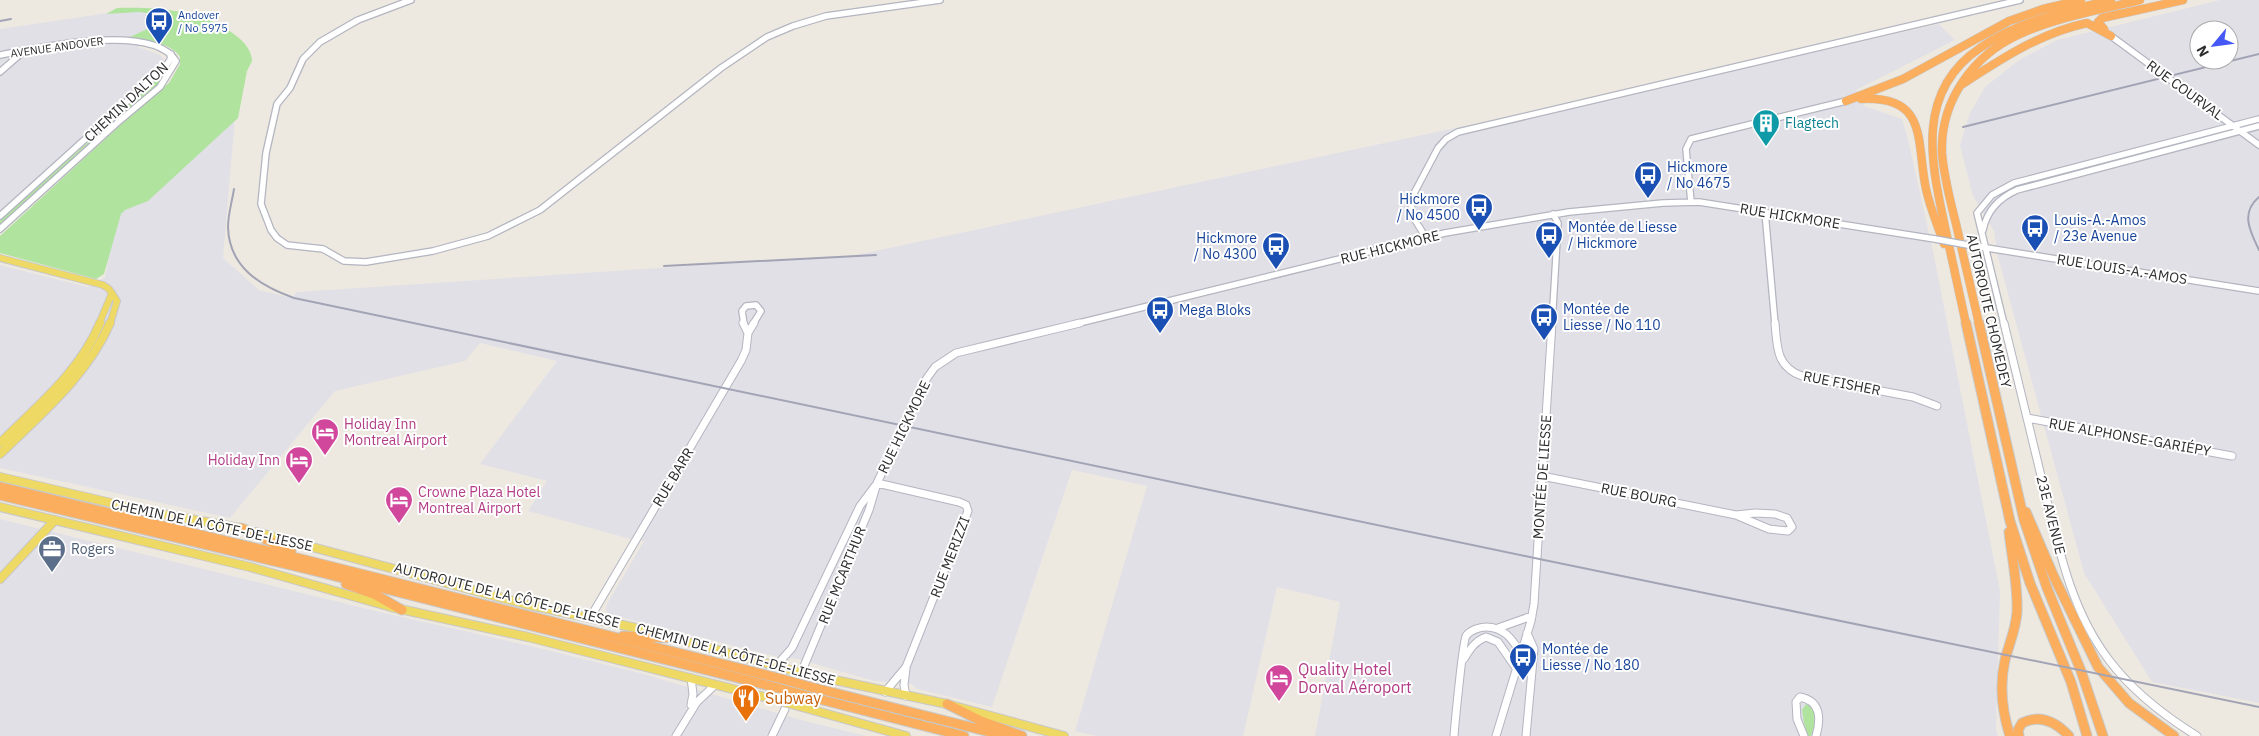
<svg xmlns="http://www.w3.org/2000/svg" width="2259" height="736" viewBox="0 0 2259 736" font-family="'IBM Plex Sans',sans-serif">
<rect width="100%" height="100%" fill="#eee9e0"/>
<path fill="#e2e0e7" fill-rule="evenodd" d="M2220 0H2259V703L2152 682 2084 573 1998 257 1994 231 1973 196 1960 145 1970 113 1985 87 2019 60 2057 40ZM2199 30H2229V60H2199Z
M135 9 172 12 138 47 160 55 164 59V63L0 211V29Z
M1939 24 1955 40 1856 90 1864 106 1902 119 1908 139 1933 251 2000 591 1996 729 1998 736H1315L1340 602 1277 587 1243 736H1096L1075 731 1147 486 1072 470 992 707 917 689 912 684 889 680 886 682 874 681 798 659 778 657 608 614 606 609 607 604 644 541 627 538 528 511 547 481 480 464 557 361 480 343 465 361 335 391 230 518 0 468V265L88 287 105 277 117 215 235 118 223 258 259 290 292 298 297 292 856 255 1446 130 1630 94Z
M0 519 384 613 535 647 640 673 801 720 866 736H0Z"/>
<path fill="#b0e39e" d="M117 8C159 7 206 10 239 38 245 43 252 52 252 61L247 71 238 118 148 201 125 210 121 214 104 274 96 279 0 253V236L130 116 169 83 180 64V57C172 43 145 40 130 37L162 22 168 16 139 12 106 14Z
M171 65 161 82 124 113 121 114 128 103Z
M111 122 113 123 0 225V220Z
M1806 704 1814 709V727L1811 736H1808L1804 723 1802 710Z"/>
<g fill="none" stroke-linecap="round" stroke-linejoin="round">
<g stroke="#b3b5c0" stroke-width="8">
<path id="minor-far1" d="M411 0 358 20 320 42 303 59 290 88 277 104 266 153 261 204 271 230 277 238 287 245 323 249 344 261 366 262 433 251 488 236 540 210 721 68 767 37 793 26 826 16 940 0
M2111 36 2259 145
M0 55C37 48 152 22 176 61L160 87 117 123 0 229
M0 72 24 51
M1691 202 1686 149 1691 139 1846 101
M1765 212 1775 324
M0 216 165 67 170 60 171 54
M1983 230C1987 210 1999 198 2017 190L2259 126
M1426 238 1412 215 1411 199 1438 148 1446 139 1458 132 2020 0
M1968 245 2259 291
M744 324 742 311 746 306 756 305 761 311 753 324
M1075 324 1445 233 1569 212 1663 203 1699 202 1935 239
M1552 324 1558 223 1553 214
M2004 324 1977 213 1992 195 2014 183 2259 119"/>
</g>
<g stroke="#b3b5c0" stroke-width="9">
<path id="minor" d="M743 323 748 333
M1775 323C1777 346 1776 367 1802 376L1913 397 1937 406
M2004 323C2017 377 2030 430 2043 484 2058 545 2070 609 2109 660 2133 692 2163 715 2197 736
M748 333 754 323
M2027 418 2232 456
M1542 476 1736 515
M877 483 959 502 966 505 968 511 906 667 885 692
M1755 513 1775 514 1787 518 1792 527 1788 531 1769 529 1736 515Z
M590 618 741 361 746 350 748 333
M1498 628 1532 616
M1464 659C1470 649 1475 641 1486 637L1498 642 1516 668
M776 666 792 648 860 506 875 486
M804 666 869 510 877 483 927 378 935 367 956 353 1080 323
M906 668 904 685 906 696
M691 678 693 694 691 705
M676 736 697 702 715 685
M772 736 785 709
M1454 736C1455 723 1463 640 1466 636 1470 630 1480 627 1486 627 1504 627 1512 639 1521 653
M1496 736 1531 621 1534 604 1552 323
M1526 736 1534 649 1527 633
M1804 736 1797 719 1796 702 1800 697C1821 701 1821 719 1816 736"/>
</g>
<g stroke="#c8c8c8" stroke-width="8">
<path id="major-far1" d="M0 258 103 285 109 289 117 301 110 324
M99 324 112 293"/>
</g>
<g stroke="#c8c8c8" stroke-width="10">
<path id="major" d="M0 443C36 407 80 372 100 323
M0 454C41 414 87 376 110 323
M0 477 141 510 245 529
M0 507 250 567 391 607 528 637 772 699
M256 532 525 604 636 628 787 669
M0 579 55 520
M816 676 947 704 1064 736
M802 707 906 736"/>
</g>
<g stroke="#c8c8c8" stroke-width="9">
<path id="highway-far1" d="M2104 29 2098 22 2102 18 2183 0
M1961 85C2001 59 2040 33 2087 23L2111 36
M1861 99C1929 95 1916 142 1926 189 1930 208 1938 226 1944 244
M1846 101 1903 79 2009 21 2043 9 2081 0
M1966 324C1959 292 1952 260 1945 227 1931 162 1915 92 1980 48 2018 21 2066 11 2111 0
M1979 324C1972 292 1964 260 1957 228 1951 203 1944 179 1942 153 1940 101 1973 55 2020 34 2058 17 2099 10 2140 0"/>
</g>
<g stroke="#c8c8c8" stroke-width="11">
<path id="highway" d="M1966 323 2010 521 2030 583 2071 682 2087 736
M1979 323 2024 520 2047 588 2081 671 2103 736
M0 487 289 556 782 679
M0 495 311 570 778 688
M2026 512 2054 577 2098 667 2129 703 2174 736
M241 528 291 551
M2009 532C2012 558 2018 585 2017 612 2016 629 2009 644 2005 660 1999 686 2002 711 2010 736
M346 584 376 595 402 610
M623 636 676 638
M811 687 1006 736
M807 696 964 736
M947 704 981 721 1022 736
M2019 736 2018 730 2022 723C2040 714 2056 722 2069 736"/>
</g>
<use href="#minor-far1" stroke="#fff" stroke-width="5.5"/>
<use href="#minor" stroke="#fff" stroke-width="7"/>
<use href="#major-far1" stroke="#eed965" stroke-width="6"/>
<use href="#major" stroke="#eed965" stroke-width="8"/>
<use href="#highway-far1" stroke="#fbae5e" stroke-width="8"/>
<use href="#highway" stroke="#fbae5e" stroke-width="9"/>
<path stroke="#a2a4b6" stroke-width="2" d="M0 21 11 19
M1963 127 2259 54
M234 189C232 202 228 214 228 227 229 267 260 286 294 298L1544 560 2259 707
M2259 197C2240 213 2250 231 2259 250
M664 266 876 255"/>
<g stroke="#b3b5c0" stroke-width="8" stroke-linecap="butt">
<path id="minor-bridge" d="M1935 239 1968 245"/>
</g>
<g stroke="#c8c8c8" stroke-width="10" stroke-linecap="butt">
<path id="major-bridge" d="M787 669 816 676
M772 699 802 707"/>
</g>
<g stroke="#c8c8c8" stroke-width="11" stroke-linecap="butt">
<path id="highway-bridge" d="M782 679 811 687
M778 688 807 696"/>
</g>
<use href="#minor-bridge" stroke="#fff" stroke-width="5.5"/>
<use href="#major-bridge" stroke="#eed965" stroke-width="8"/>
<use href="#highway-bridge" stroke="#fbae5e" stroke-width="9"/>
</g>
<defs>
<g id="bus-pin" transform="scale(1.4375)"><path d="M0 17L-7.5 6A9.5 9.5 0 1 1 7.5 6Z" fill="#1a4fb4" stroke="#fff"/><path d="M-5-6H5V4H4V6H2V4H-2V6H-4V4H-5ZM-3.5-4V0h7V-4ZM-3.5 1.2v1.5H-2V1.2ZM2 1.2v1.5H3.5V1.2Z" fill="#fff"/></g>
<g id="building-pin" transform="scale(1.4375)"><path d="M0 17L-7.5 6A9.5 9.5 0 1 1 7.5 6Z" fill="#0f9aa8" stroke="#fff"/><path d="M-4-6H4V6H1V3H-1V6H-4ZM-2.5-4.3h1.7v1.8h-1.7ZM.8-4.3h1.7v1.8H.8ZM-2.5-1h1.7V.8h-1.7ZM.8-1h1.7V.8H.8Z" fill="#fff"/></g>
<g id="hotel-pin" transform="scale(1.4375)"><path d="M0 17L-7.5 6A9.5 9.5 0 1 1 7.5 6Z" fill="#d1479c" stroke="#fff"/><path d="M-6-4.5h1.5V1H6V5H4.5V3h-9V5H-6ZM-4 0a1.8 1.8 0 1 1 3.6 0ZM.5 0V-2.5h3Q6-2.5 6 0Z" fill="#fff"/></g>
<g id="office-pin" transform="scale(1.4375)"><path d="M0 17L-7.5 6A9.5 9.5 0 1 1 7.5 6Z" fill="#5c6f8a" stroke="#fff"/><path d="M-6-3h4V-5.5h4V-3h4V5H-6ZM-1-4.5V-3h2v-1.5ZM-6 0V1H6V0Z" fill="#fff"/></g>
<g id="restaurant-pin" transform="scale(1.4375)"><path d="M0 17L-7.5 6A9.5 9.5 0 1 1 7.5 6Z" fill="#e8710a" stroke="#fff"/><path d="M-5-6h1v4h1v-4h1v4h1v-4h1v5L-1.5 .5V6h-2V.5L-5-1ZM5-6V6H3V1.5H1.5Q1.5-4 5-6Z" fill="#fff"/></g>
</defs>
<g fill-rule="evenodd">
<use href="#bus-pin" x="159" y="21"/>
<use href="#building-pin" x="1766" y="123"/>
<use href="#bus-pin" x="1648" y="175"/>
<use href="#bus-pin" x="1479" y="207"/>
<use href="#bus-pin" x="2035" y="228"/>
<use href="#bus-pin" x="1549" y="235"/>
<use href="#bus-pin" x="1276" y="246"/>
<use href="#bus-pin" x="1160" y="310"/>
<use href="#bus-pin" x="1544" y="317"/>
<use href="#hotel-pin" x="325" y="432"/>
<use href="#hotel-pin" x="299" y="460"/>
<use href="#hotel-pin" x="399" y="500"/>
<use href="#office-pin" x="52" y="549"/>
<use href="#bus-pin" x="1523" y="657"/>
<use href="#hotel-pin" x="1279" y="678"/>
<use href="#restaurant-pin" x="746" y="698"/>
</g>
<g text-anchor="middle" dominant-baseline="central" stroke-width="4" stroke-linejoin="round" paint-order="stroke">
<g font-size="11" fill="#164399" stroke="#fff" text-anchor="start">
<text x="178" y="15">Andover<tspan x="178" dy="13">/ No 5975</tspan></text>
</g>
<g font-size="11" fill="#2d2d2d" stroke="#fff">
<text transform="translate(57 47) rotate(-8)">AVENUE ANDOVER</text>
</g>
<g font-size="14" fill="#2d2d2d" stroke="#fff">
<text transform="translate(2185 90) rotate(36)">RUE COURVAL</text>
<text transform="translate(126 102) rotate(-43)">CHEMIN DALTON</text>
<text transform="translate(1790 216) rotate(9)">RUE HICKMORE</text>
<text transform="translate(1390 247) rotate(-14)">RUE HICKMORE</text>
<text transform="translate(2122 269) rotate(9)">RUE LOUIS-A.-AMOS</text>
<text transform="translate(1989 311) rotate(77)">AUTOROUTE CHOMEDEY</text>
<text transform="translate(1842 383) rotate(11)">RUE FISHER</text>
<text transform="translate(904 427) rotate(-64)">RUE HICKMORE</text>
<text transform="translate(2130 437) rotate(10)">RUE ALPHONSE-GARIÉPY</text>
<text transform="translate(673 477) rotate(-59)">RUE BARR</text>
<text transform="translate(1542 477) rotate(-86)">MONTÉE DE LIESSE</text>
<text transform="translate(1639 495) rotate(11)">RUE BOURG</text>
<text transform="translate(2051 515) rotate(76)">23E AVENUE</text>
<text transform="translate(212 525) rotate(12)">CHEMIN DE LA CÔTE-DE-LIESSE</text>
<text transform="translate(950 557) rotate(-69)">RUE MERIZZI</text>
<text transform="translate(842 575) rotate(-68)">RUE MCARTHUR</text>
<text transform="translate(507 595) rotate(14)">AUTOROUTE DE LA CÔTE-DE-LIESSE</text>
<text transform="translate(736 654) rotate(15)">CHEMIN DE LA CÔTE-DE-LIESSE</text>
</g>
<g font-size="14" fill="#0d838f" stroke="#fff" text-anchor="start">
<text x="1785" y="123">Flagtech</text>
</g>
<g font-size="14" fill="#164399" stroke="#fff" text-anchor="start">
<text x="1667" y="167">Hickmore<tspan x="1667" dy="16">/ No 4675</tspan></text>
<text x="1460" y="199" text-anchor="end">Hickmore<tspan x="1460" dy="16">/ No 4500</tspan></text>
<text x="2054" y="220">Louis-A.-Amos<tspan x="2054" dy="16">/ 23e Avenue</tspan></text>
<text x="1568" y="227">Montée de Liesse<tspan x="1568" dy="16">/ Hickmore</tspan></text>
<text x="1257" y="238" text-anchor="end">Hickmore<tspan x="1257" dy="16">/ No 4300</tspan></text>
<text x="1563" y="309">Montée de<tspan x="1563" dy="16">Liesse / No 110</tspan></text>
<text x="1179" y="310">Mega Bloks</text>
<text x="1542" y="649">Montée de<tspan x="1542" dy="16">Liesse / No 180</tspan></text>
</g>
<g font-size="14" fill="#b23c85" stroke="#fff" text-anchor="start">
<text x="344" y="424">Holiday Inn<tspan x="344" dy="16">Montreal Airport</tspan></text>
<text x="280" y="460" text-anchor="end">Holiday Inn</text>
<text x="418" y="492">Crowne Plaza Hotel<tspan x="418" dy="16">Montreal Airport</tspan></text>
</g>
<g font-size="14" fill="#4e5e75" stroke="#fff" text-anchor="start">
<text x="71" y="549">Rogers</text>
</g>
<g font-size="16" fill="#b23c85" stroke="#fff" text-anchor="start">
<text x="1298" y="669">Quality Hotel<tspan x="1298" dy="18">Dorval Aéroport</tspan></text>
</g>
<g font-size="16" fill="#c56008" stroke="#fff" text-anchor="start">
<text x="765" y="698">Subway</text>
</g>
</g>
<g transform="translate(2214 45) rotate(241)"><circle r="24" fill="#ffffff" stroke="#ababab"/>
<path d="M0-4L9 19L0 12L-9 19Z" fill="#4558f6"/>
<text y="-8" font-size="14" font-weight="bold" text-anchor="middle" fill="#2d2d2d">N</text>
</g>
</svg>
